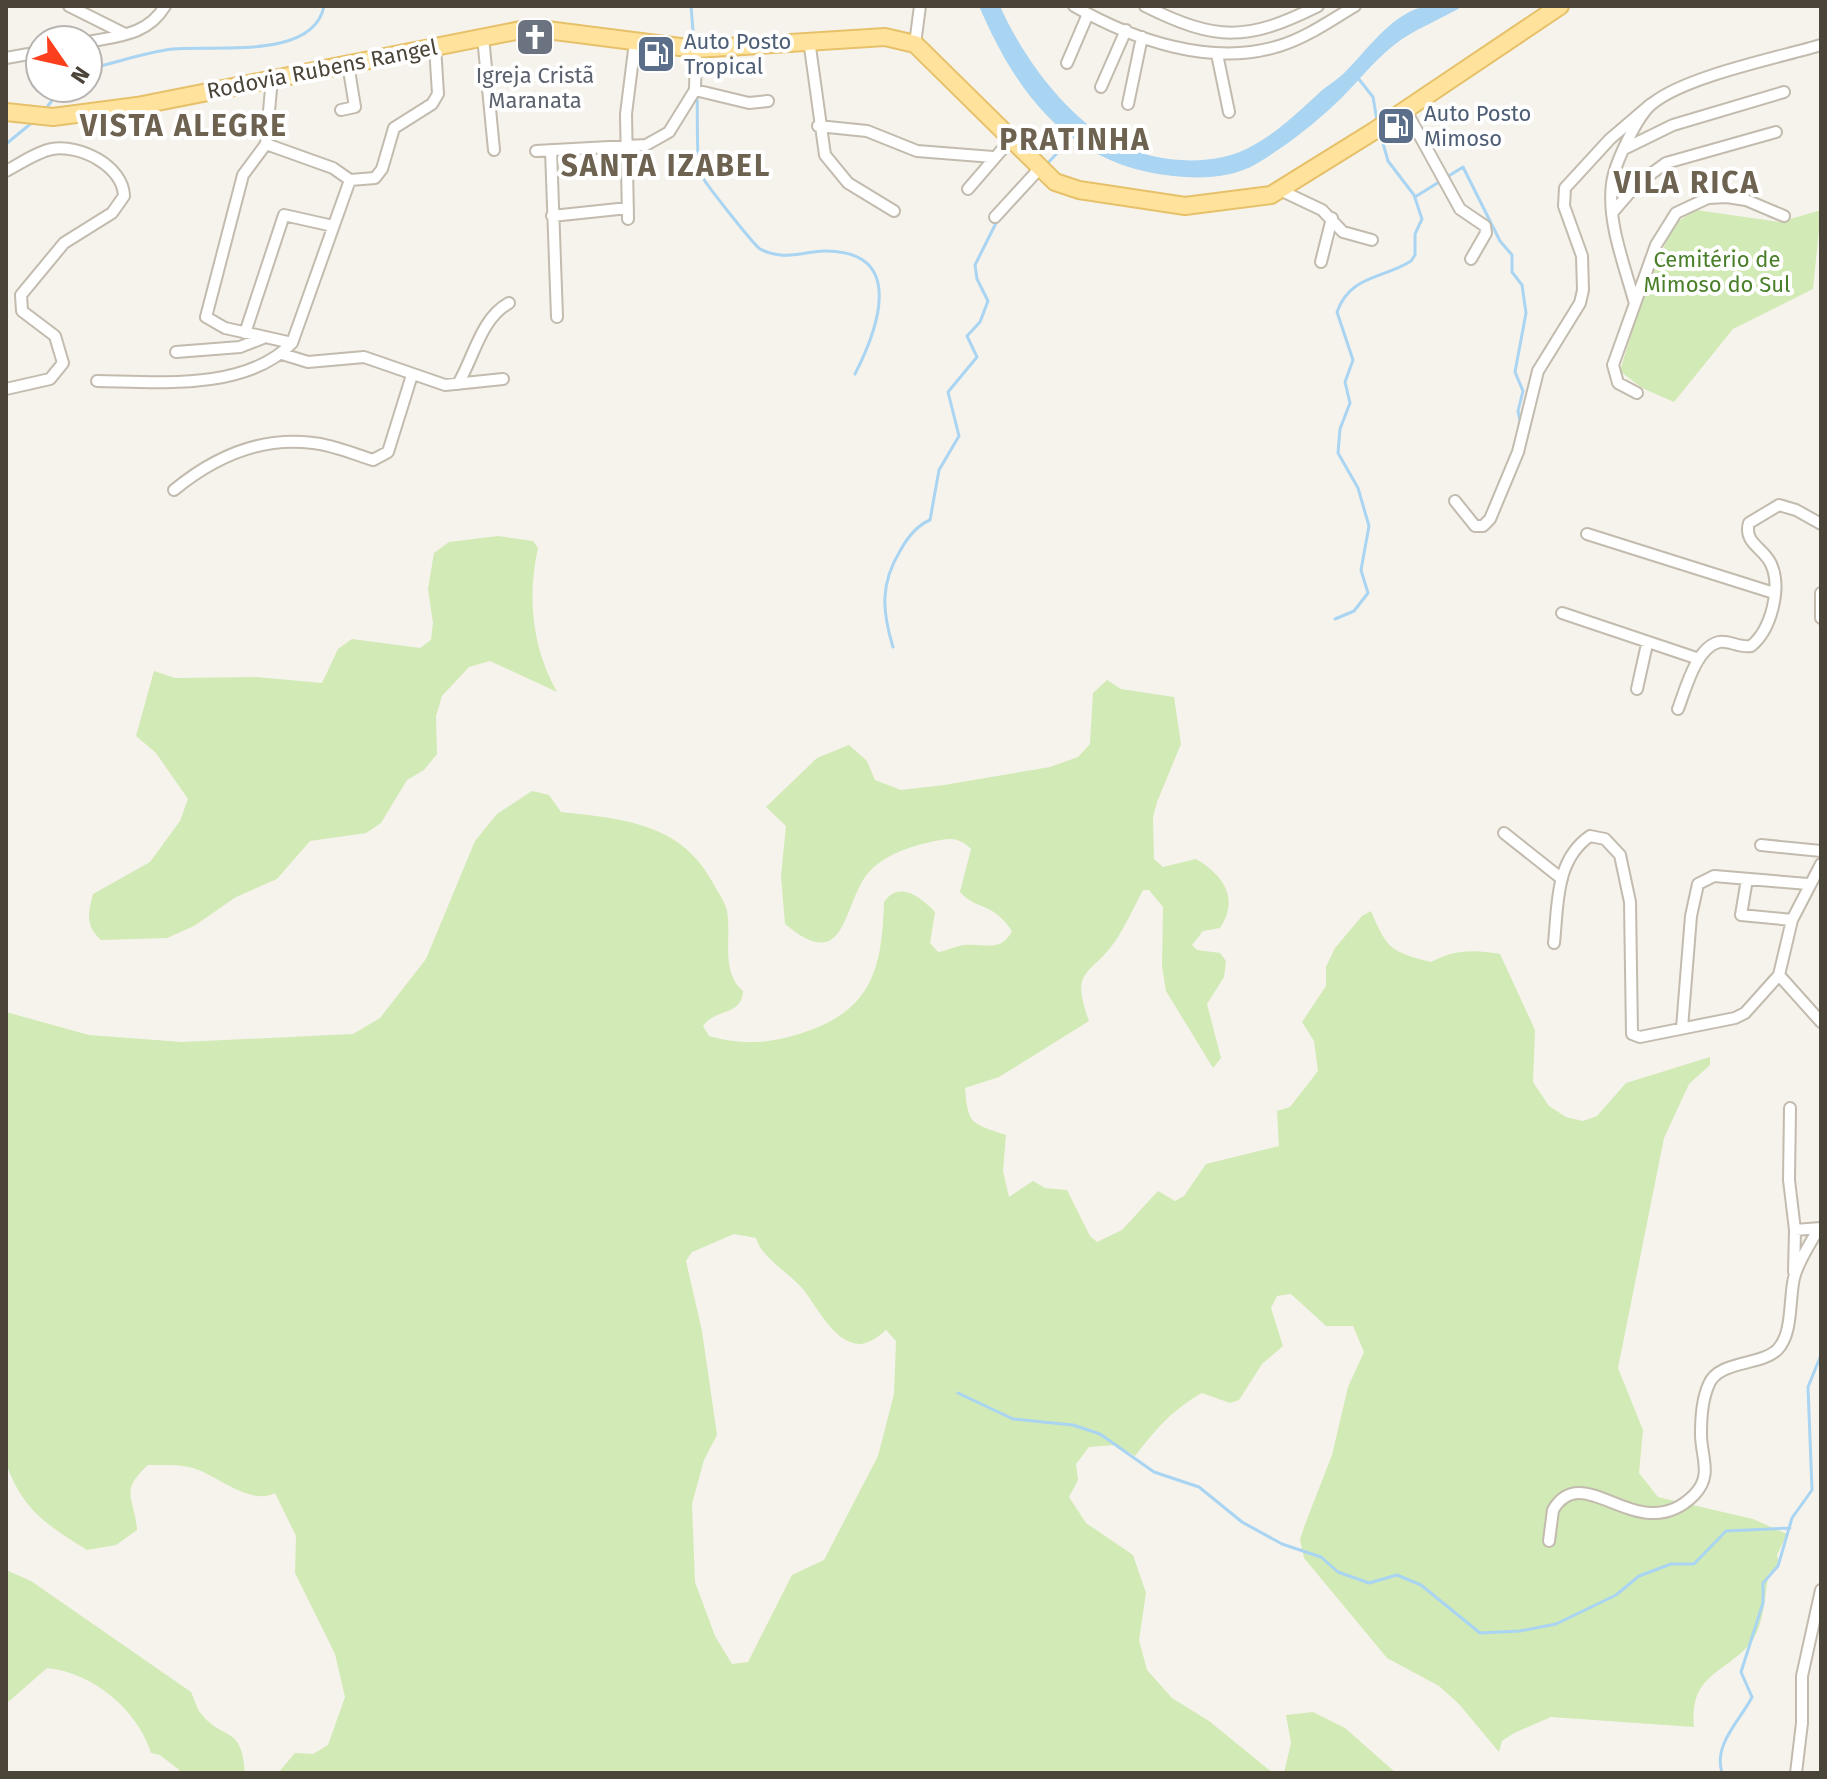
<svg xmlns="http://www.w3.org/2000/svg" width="1827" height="1779" viewBox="0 0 1827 1779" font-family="'Fira Sans',sans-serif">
<rect width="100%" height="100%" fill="#f6f3ec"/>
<path fill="#d2eab5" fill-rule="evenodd" d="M1696 210 1780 222 1821 210 1813 289 1733 329 1674 402 1642 388 1620 371 1642 297 1674 224Z
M498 536 533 541 538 548C527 597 532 648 557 692L490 661 469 667 442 696 436 716 437 754 424 770 407 780 381 823 366 833 310 841 277 879 236 897 194 926 167 938 101 940C85 926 88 913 93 894L150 862 180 821 188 799 156 753 136 736 154 671 175 678 257 677 322 683 338 649 352 639 420 648 431 640 433 623 428 589 434 553 449 542Z
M1107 680 1121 689 1174 697 1181 744 1157 802 1153 817 1154 859 1163 867 1196 859C1223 875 1240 898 1220 928L1203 931 1192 945 1197 950 1220 953 1226 961 1224 977 1207 1004 1221 1058 1213 1068 1166 991 1162 966 1163 907 1149 890H1143C1134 907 1126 925 1116 940 1091 977 1069 967 1089 1021L999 1077 965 1088C968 1125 971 1123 1006 1135L1003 1171 1009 1197 1033 1181 1045 1188 1067 1190 1090 1236 1097 1242 1122 1230 1158 1191 1175 1201 1184 1196 1206 1164 1279 1146 1277 1111 1290 1107 1318 1071 1314 1041 1302 1022 1326 986V967L1335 948 1362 916 1371 911C1387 950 1392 952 1431 962 1456 949 1474 950 1500 954L1535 1030 1533 1082 1549 1106 1566 1117 1583 1121 1597 1116 1626 1083 1710 1057V1065L1689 1084 1664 1138 1618 1368 1643 1430 1639 1473 1658 1497 1753 1519 1787 1534 1777 1555 1779 1565 1769 1573C1764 1596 1765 1626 1749 1645 1723 1674 1689 1675 1694 1727L1551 1717 1514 1733 1502 1741 1499 1752 1459 1704 1439 1686 1387 1658 1304 1558 1300 1540 1304 1527 1332 1455 1348 1387 1364 1352 1353 1326H1326L1291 1294 1277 1296 1271 1308 1283 1346 1262 1364 1239 1400 1230 1403 1202 1393C1173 1409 1155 1430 1135 1456L1116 1445 1089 1447 1076 1464 1078 1480 1069 1497 1086 1523 1133 1555 1146 1593 1139 1640 1147 1670 1172 1698 1209 1721 1273 1773H278L295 1753 313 1754 328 1745 345 1697 335 1654 295 1573 296 1536 275 1493C250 1506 217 1475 193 1468 179 1464 163 1465 148 1465 118 1492 135 1498 137 1530L116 1545 87 1550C47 1525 24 1511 7 1466L6 1012 89 1035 182 1042 353 1034 380 1018 426 959 475 841 497 814 532 791 549 795 561 812C624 819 681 823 713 883 718 892 725 902 727 911 732 938 720 971 743 991 742 1016 716 1008 703 1026L709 1036C741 1045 767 1044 799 1034 870 1012 882 973 884 902 899 880 921 897 935 912L930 943 938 952C947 951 955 946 964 945 984 943 1001 953 1012 931 992 901 977 911 960 892L971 849C958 836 948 838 931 842 911 846 885 855 870 871 842 900 849 978 785 924L781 876 786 826 766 807 817 758 849 745 867 761 875 780 901 790 944 785 1050 767 1078 757 1090 744 1093 693ZM734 1234 756 1238C762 1258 788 1272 802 1288 816 1305 831 1337 853 1343 865 1347 877 1338 886 1330L896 1341 894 1394 878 1456 824 1560 792 1575 748 1662 732 1664 715 1636 695 1582 692 1504 704 1460 717 1435 702 1331 686 1261 692 1252Z
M6 1570 31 1581 191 1692C194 1698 197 1710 202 1715 224 1741 242 1725 245 1773H183L160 1755 151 1753C138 1710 92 1672 47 1668L6 1704Z
M1313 1712 1345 1728 1396 1773H1284L1291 1743 1286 1715Z"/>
<path fill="#a9d4f2" d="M979 6H1000C1022 56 1067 118 1116 143 1154 163 1214 168 1252 146 1278 132 1297 113 1319 93 1328 85 1339 79 1347 70 1369 48 1393 12 1427 6 1438 4 1452 6 1463 6 1442 19 1414 29 1394 45 1372 62 1355 86 1334 105 1312 126 1283 148 1256 164 1232 178 1201 179 1173 176 1071 166 1017 95 979 6Z"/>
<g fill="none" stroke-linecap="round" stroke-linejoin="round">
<path stroke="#a9d4f2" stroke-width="3" d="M691 6 694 43
M88 69C116 63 145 52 173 49 215 45 314 60 324 6
M1358 78 1373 97 1377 121
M697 94C698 111 696 161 700 173 703 181 754 245 760 249 782 261 801 252 824 251 907 250 878 329 855 374
M45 110 61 88
M6 144 34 121
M1047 164 1072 137
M1415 197 1463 167 1500 241 1512 255V272L1522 285 1526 313 1515 372 1523 391 1518 411 1521 426
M1335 619 1354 611 1368 593 1361 570 1369 526 1358 488 1338 453 1340 429 1350 403 1345 382 1353 360 1337 312C1350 275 1383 279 1411 261L1415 255V234L1422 219 1414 195 1388 161 1381 136
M893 647C882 611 880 584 900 551 907 538 916 526 930 520L939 470 959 436 948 392 977 357 967 336 980 322 988 301 977 279 975 265 997 221
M958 1393 1013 1419 1073 1425 1100 1434 1154 1472 1199 1487 1242 1522 1282 1544 1321 1557 1338 1572 1369 1583 1397 1575 1421 1585 1480 1633 1520 1631 1556 1624 1616 1595 1639 1576 1671 1564H1694L1726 1531 1790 1528
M1722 1773C1713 1744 1740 1721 1752 1697L1741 1672 1763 1603V1583L1778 1566 1792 1518 1812 1490 1808 1387 1821 1355"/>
<g stroke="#c2bbae" stroke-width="14">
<path id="street" d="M69 6 125 34
M1074 6C1133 40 1211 67 1279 46 1306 38 1331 20 1355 6
M1145 6C1217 42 1248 41 1318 6
M483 37 494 150
M809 40 825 155 848 183 894 211
M88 42C118 36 148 35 165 6
M915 44 920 6
M1217 54 1229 112
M6 58 40 52
M1067 63 1088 14
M272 78 266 144 243 175 206 317 225 328 292 343
M1101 87 1126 30
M695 90 749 103 768 101
M1128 104 1142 37
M1405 109 1460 209 1485 226 1486 233 1471 259
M341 110 355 107 348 64
M818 126 867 131 917 151 993 157
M1624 149 1673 125 1784 92
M551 150 557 317
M536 151 646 145 669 132 695 90 696 49
M6 171C20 164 36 152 52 149 80 144 123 166 124 196L112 213 64 243 21 295 22 311 55 336 63 363 50 379 6 389
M350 180 375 178 382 169 394 128 432 104 438 94 435 46
M968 189 1012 138
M1282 191 1322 210 1343 232 1372 240
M1613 212 1637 184 1666 163 1776 132
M552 216 628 208
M995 217 1040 168
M628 219 626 114 635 42
M1321 262 1332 218
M1635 304C1625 266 1607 223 1612 184 1614 164 1638 114 1653 103 1687 76 1777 58 1821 45
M245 333 284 215 333 226
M176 352 240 347 263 338
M282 354 308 362 364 357 445 385 503 379
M97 381C158 382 246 391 292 343L350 180 333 168 266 144
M458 384C474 357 481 318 509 303
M1637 393 1618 383 1613 365 1656 245 1676 213 1708 198 1727 197 1746 200 1784 216
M174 490C213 458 260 436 313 443 333 445 354 454 373 460L388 452 412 375
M1455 501 1475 526H1483L1490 519 1518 452 1538 371 1580 303 1583 290 1582 256 1564 206 1565 188 1610 139 1651 104
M1587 534 1774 593
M1821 593V618
M1562 613 1699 659
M1637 689 1647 644
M1678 709C1685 691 1696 647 1719 642 1729 640 1739 648 1751 646 1771 630 1782 588 1771 564 1764 548 1743 543 1749 523L1779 505 1796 510 1821 524
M1504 833 1562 879
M1761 845 1821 851
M1747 879 1741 915 1792 920
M1554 943C1558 905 1555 860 1590 836L1605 839 1620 855 1630 902 1632 1034 1640 1037 1735 1018 1745 1013 1779 975 1792 920 1821 864
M1779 975 1821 1022
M1682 1028 1691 916 1698 884 1714 876 1808 884
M1790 1108 1789 1180 1795 1230 1821 1228
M1794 1272 1795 1230
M1549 1541 1553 1510C1584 1457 1639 1550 1694 1495 1714 1475 1700 1455 1701 1432 1701 1417 1703 1397 1709 1384 1719 1360 1762 1366 1778 1349 1793 1333 1789 1299 1794 1278 1798 1261 1810 1245 1818 1229
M1796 1773 1802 1723V1676L1821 1590"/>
</g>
<g stroke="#e6c16a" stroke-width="20">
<path id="primary" d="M6 112 53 117 137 106 531 28 696 49 885 37 915 44 1055 182 1079 190 1185 206 1271 195 1374 131 1560 6"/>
</g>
<use href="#street" stroke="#fff" stroke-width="10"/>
<use href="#primary" stroke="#ffe39c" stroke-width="16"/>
</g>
<defs>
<g id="church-square" transform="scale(2)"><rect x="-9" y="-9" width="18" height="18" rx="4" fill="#6b7280" stroke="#fff"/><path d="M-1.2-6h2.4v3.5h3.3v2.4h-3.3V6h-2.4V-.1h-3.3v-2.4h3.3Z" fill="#fff"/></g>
<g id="fuel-square" transform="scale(2)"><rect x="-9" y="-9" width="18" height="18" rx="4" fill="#5c6f8a" stroke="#fff"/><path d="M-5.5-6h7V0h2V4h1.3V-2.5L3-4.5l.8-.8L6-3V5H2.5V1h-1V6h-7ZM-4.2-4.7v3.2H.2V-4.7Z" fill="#fff"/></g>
</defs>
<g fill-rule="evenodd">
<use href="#church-square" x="535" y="37"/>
<use href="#fuel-square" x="656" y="54"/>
<use href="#fuel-square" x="1396" y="126"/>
</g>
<g text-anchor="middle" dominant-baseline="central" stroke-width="8" stroke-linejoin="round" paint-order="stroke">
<g font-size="22" fill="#4e5e75" stroke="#fff" text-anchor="start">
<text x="684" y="41">Auto Posto<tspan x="684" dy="25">Tropical</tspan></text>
<text x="1424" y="113">Auto Posto<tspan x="1424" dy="25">Mimoso</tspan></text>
</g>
<g font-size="22" fill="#4b4439" stroke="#fff">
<text transform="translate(322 69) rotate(-11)">Rodovia Rubens Rangel</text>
</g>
<g font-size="22" fill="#5b616d" stroke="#fff">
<text x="535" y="75">Igreja Cristã<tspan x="535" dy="25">Maranata</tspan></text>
</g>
<g font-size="22" fill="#4a7f2a" stroke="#fff">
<text x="1717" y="259">Cemitério de<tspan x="1717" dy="25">Mimoso do Sul</tspan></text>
</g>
<g font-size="30" font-weight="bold" letter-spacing="2" fill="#6e6250" stroke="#fff">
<text x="184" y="126">VISTA ALEGRE</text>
<text x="1075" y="140">PRATINHA</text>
<text x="666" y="166">SANTA IZABEL</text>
<text x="1687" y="183">VILA RICA</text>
</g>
</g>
<rect width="1827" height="1779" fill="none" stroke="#4b4439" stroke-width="16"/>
<g transform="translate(64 64) rotate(124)"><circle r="38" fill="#ffffff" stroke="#b7b4b0" stroke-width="2"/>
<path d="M0-6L14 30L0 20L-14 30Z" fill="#fc3f1d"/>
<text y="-12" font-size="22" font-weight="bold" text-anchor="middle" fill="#4b4439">N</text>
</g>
</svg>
